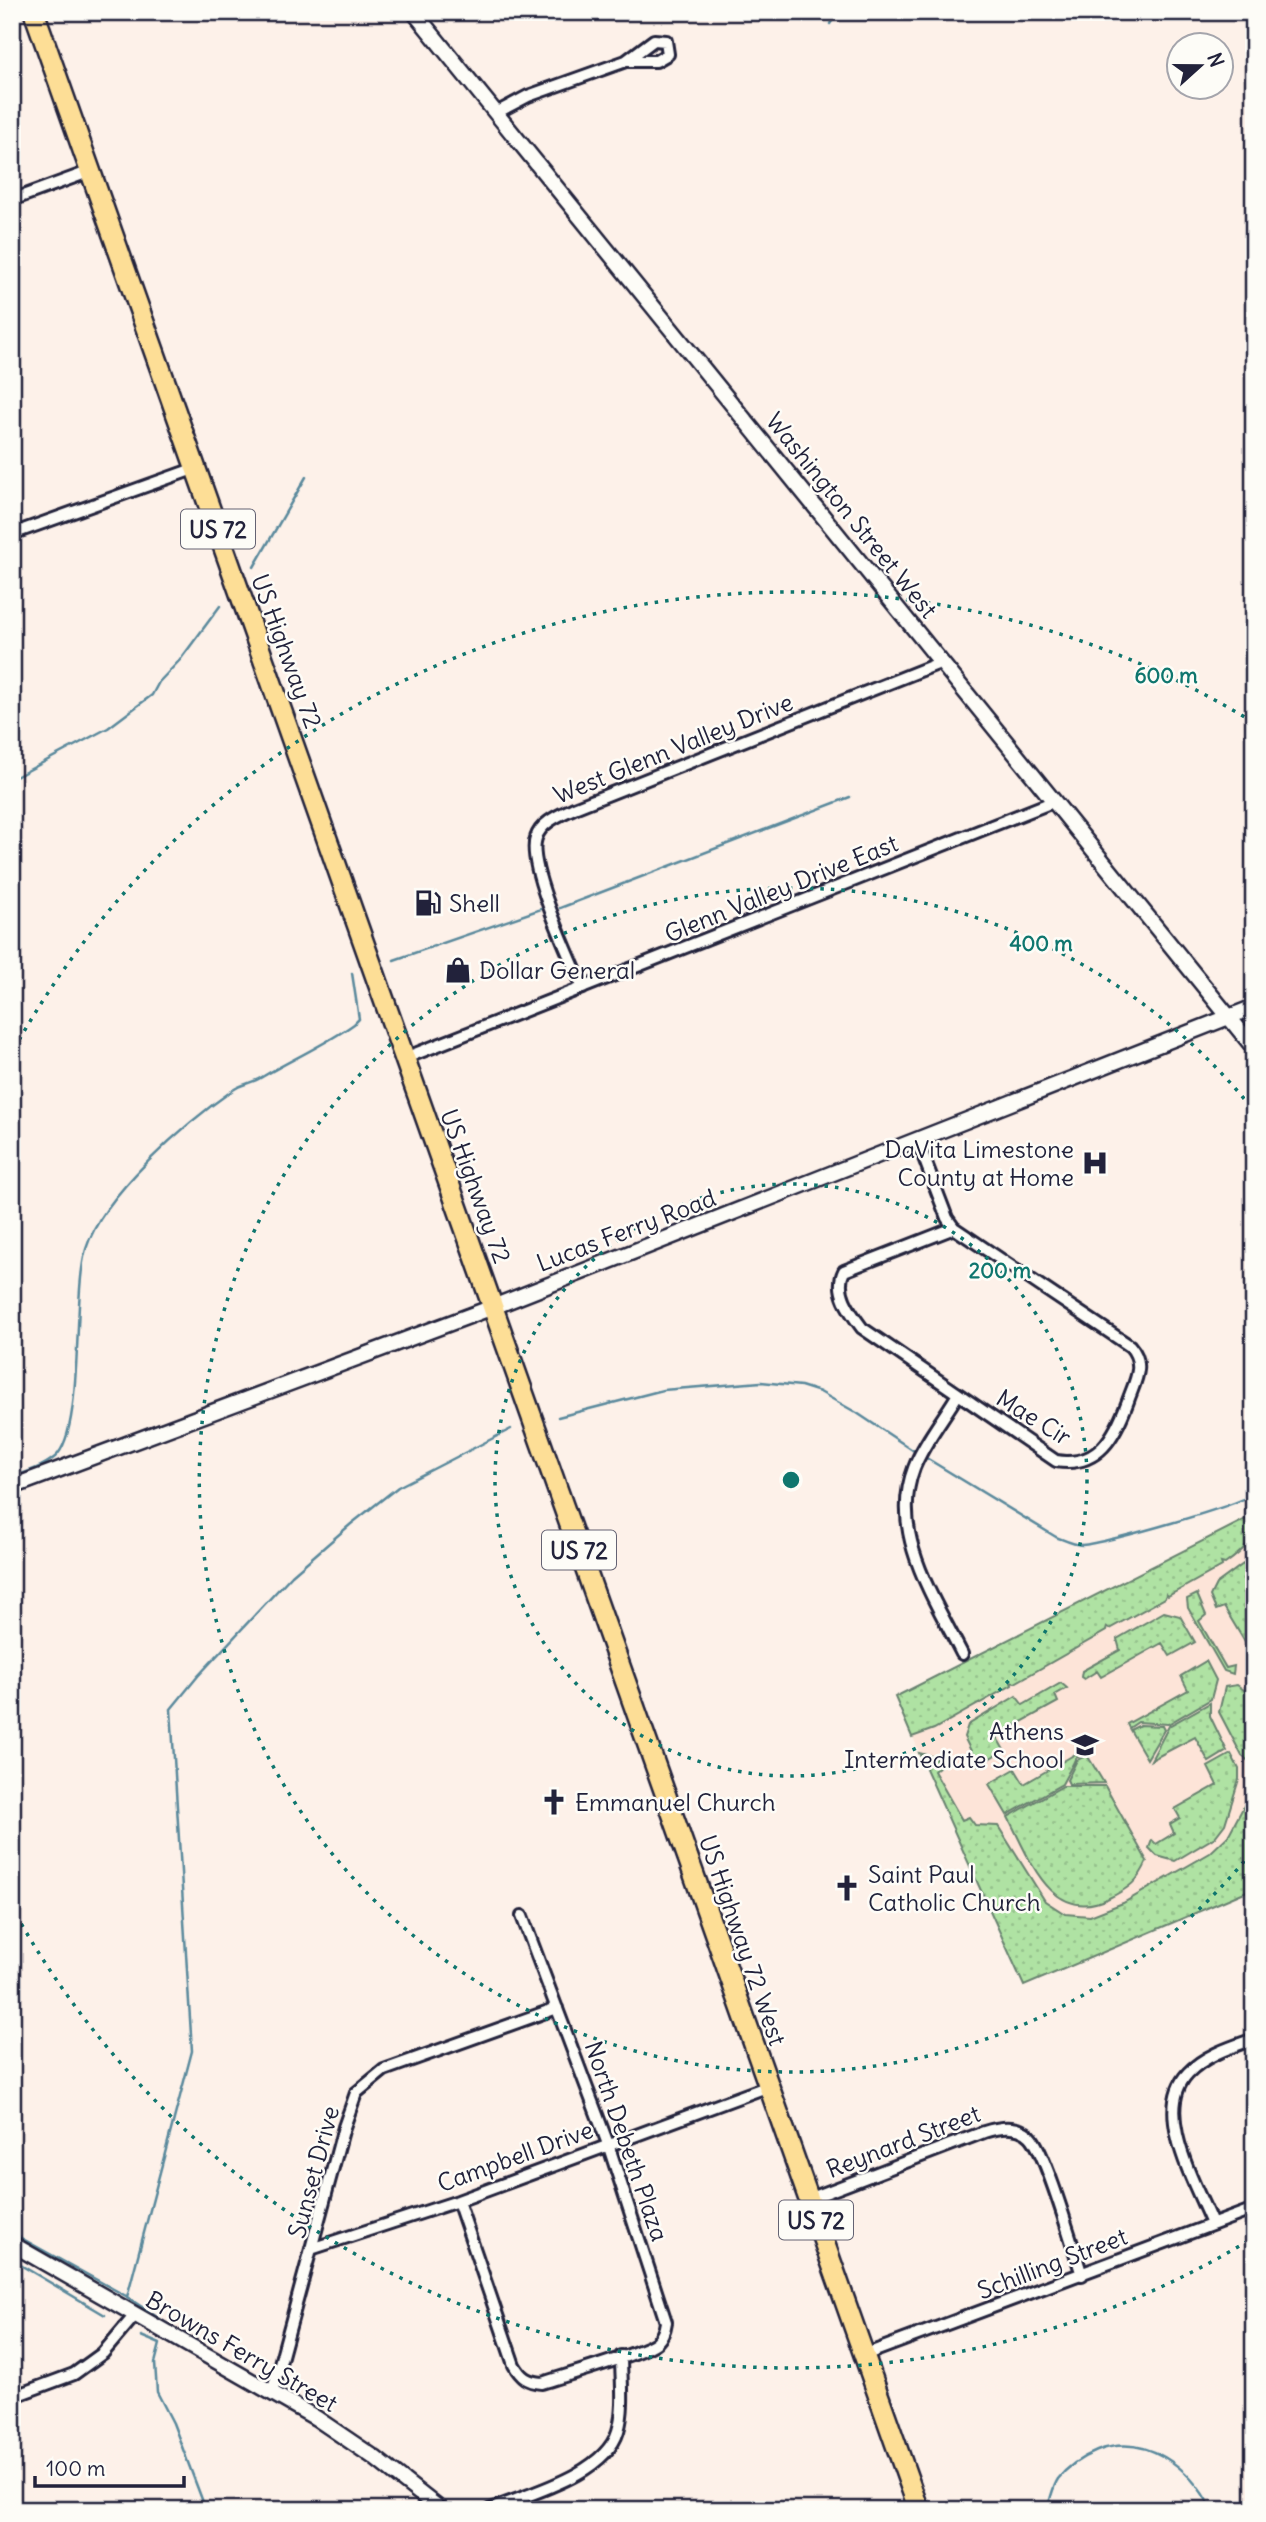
<svg xmlns="http://www.w3.org/2000/svg" width="1266" height="2522" viewBox="0 0 1266 2522" font-family="Delius,sans-serif">
<defs>
<pattern id="grass-dots" width="8" height="8" patternUnits="userSpaceOnUse" patternTransform="scale(1.75)"><rect width="8" height="8" fill="#afe2a3"/><path d="M2 2h.1M6 6h.1" fill="none" stroke="#96c28d" stroke-width="1.8" stroke-linecap="round"/></pattern>
</defs>
<rect width="100%" height="100%" fill="#fdf1e9"/>
<filter id="ink" filterUnits="userSpaceOnUse"><feTurbulence type="fractalNoise" baseFrequency=".0143" numOctaves="2"/><feDisplacementMap in="SourceGraphic" scale="14" xChannelSelector="R" yChannelSelector="G"/><feConvolveMatrix kernelMatrix="1 2 1 2 8 2 1 2 1" color-interpolation-filters="sRGB"/></filter>
<g filter="url(#ink)">
<path fill="#fde4d8" d="M1254 1515V1888L1024 1986 895 1697Z"/>
<path fill="url(#grass-dots)" stroke="#68826f" stroke-width="2" d="M1254 1515C1254 1541 1246 1549 1225 1564L1221 1563 1222 1566 1168 1596 1166 1594 1165 1598 1109 1629 1107 1627 1106 1631 1015 1683 1011 1682 1012 1685 934 1729 912 1737 895 1697Z
M1254 1556V1680L1245 1661 1253 1657 1252 1654 1224 1607 1216 1610 1210 1596 1216 1584Z
M1197 1594 1206 1615 1199 1621 1226 1668 1234 1666 1233 1674 1224 1671 1188 1608 1187 1599Z
M1164 1612 1180 1616 1195 1642 1170 1656 1162 1643 1101 1677 1097 1671 1084 1679 1081 1677 1082 1671 1120 1650 1117 1639Z
M1206 1661 1216 1680 1211 1699 1168 1724 1138 1722 1129 1728 1127 1724 1188 1690 1181 1676Z
M1061 1683 1067 1688 1055 1695 1058 1702 996 1736 1004 1750 978 1765 964 1737 968 1725 1016 1696 1023 1705Z
M1237 1685 1254 1697V1765L1242 1756 1219 1712 1225 1687Z
M1210 1703V1716L1227 1751 1209 1762 1195 1737 1151 1760 1169 1726Z
M1140 1725 1162 1726 1164 1730 1147 1759 1130 1730Z
M1084 1749 1086 1752 1076 1758 1062 1784 1007 1815 989 1784 1015 1769 1024 1784Z
M919 1753 935 1757 940 1766 934 1771 962 1820 969 1817 975 1825 998 1826 1045 1901 1065 1914 1090 1916 1123 1903 1210 1853 1228 1836 1254 1787V1888L1024 1986Z
M1231 1754 1239 1769V1779L1225 1824 1215 1837 1175 1861 1157 1856 1149 1848 1152 1840 1156 1844 1174 1833 1170 1824 1180 1818 1175 1809 1217 1785 1208 1767Z
M1087 1755 1104 1783 1069 1784 1067 1780 1077 1760Z
M1063 1786H1105L1147 1861C1139 1881 1128 1889 1109 1898 1051 1926 1029 1857 1008 1817Z"/>
<g fill="none" stroke-linecap="round" stroke-linejoin="round">
<path stroke="#5a899c" stroke-width="2.5" d="M830 24 838 12
M254 567 306 477
M12 779 108 728 152 695 159 682 180 660 220 606
M560 908 850 797
M394 960 541 909
M558 1417 663 1390 761 1382 801 1386 820 1392 857 1413 917 1453
M923 1456 1056 1537C1064 1540 1074 1545 1082 1545 1102 1544 1245 1504 1254 1493
M12 1477C27 1472 43 1467 55 1457 85 1431 72 1294 86 1249 103 1194 187 1122 233 1090 241 1084 253 1083 262 1077 292 1059 325 1045 354 1024L359 1019 352 973
M12 2233 126 2296
M12 2260 105 2315
M169 2325 127 2297 192 2051 171 1709 198 1676 292 1575 351 1524 398 1487 511 1429
M141 2336 160 2344 155 2363 157 2392 173 2423 206 2510
M1046 2510C1051 2500 1052 2488 1058 2479 1068 2466 1082 2457 1097 2451 1146 2432 1190 2467 1212 2510"/>
<g stroke="#22223b" stroke-width="16">
<path id="minor" d="M654 40 666 41 668 54 656 61H626Z
M496 113 528 96 626 61
M12 200 91 171
M12 534 196 468
M583 988C571 959 526 865 536 838 541 822 560 815 574 808L942 662
M405 1058 1055 801
M918 1142 947 1218 954 1228 1130 1346C1146 1364 1135 1381 1128 1401 1115 1436 1099 1468 1056 1461L862 1328C850 1312 834 1291 844 1271L954 1228
M958 1394C944 1418 924 1442 914 1468 889 1533 934 1598 962 1654
M809 2199 984 2132C999 2127 1017 2124 1030 2136 1046 2152 1073 2248 1082 2275
M458 2201 514 2365C521 2377 527 2382 542 2383 563 2376 645 2353 657 2342 663 2336 665 2329 666 2322L608 2144 522 1916
M1212 2224C1196 2185 1152 2111 1188 2073 1205 2055 1231 2047 1254 2039
M314 2248 458 2201 769 2086
M864 2355 1254 2209
M272 2393 344 2127 356 2093 384 2070 557 2008
M12 2397 74 2374 103 2353 135 2315
M489 2510C528 2494 605 2475 618 2431 625 2408 621 2380 621 2356"/>
</g>
<g stroke="#22223b" stroke-width="19">
<path id="tertiary" d="M414 12 1254 1048
M12 1487 493 1307 1254 1007
M12 2244 316 2418 375 2458 441 2510"/>
</g>
<g stroke="#22223b" stroke-width="24">
<path id="trunk" d="M34 12 919 2510"/>
</g>
<use href="#minor" stroke="#fdfcf7" stroke-width="10"/>
<use href="#tertiary" stroke="#fdfcf7" stroke-width="14"/>
<use href="#trunk" stroke="#fdde96" stroke-width="19"/>
</g>
</g>
<g fill="none" stroke="#0f766e" stroke-width="3.5" stroke-dasharray="3.5 7">
<circle cx="791" cy="1480" r="296"/>
<path d="M1251 1853A592 592 0 1 1 1251 1107"/>
<path d="M1248 2241A888 888 0 0 1 14 1911M14 1049A888 888 0 0 1 1248 719"/>
</g>
<defs>
<g id="fuel-bare" transform="scale(2.1)"><path d="M-5.5-6h7V0h2V4h1.3V-2.5L3-4.5l.8-.8L6-3V5H2.5V1h-1V6h-7ZM-4.2-4.7v3.2H.2V-4.7Z" fill="#22223b" stroke="#fdfcf7" stroke-width="2.5" paint-order="stroke"/></g>
<g id="shop-bare" transform="scale(2.1)"><path d="M-5-2.5h2.3a2.7 3.5 0 0 1 5.4 0H5L5.5 6h-11ZM-1.5-2.5h3a1.5 2.3 0 0 0-3 0Z" fill="#22223b" stroke="#fdfcf7" stroke-width="2.5" paint-order="stroke"/></g>
<g id="hospital-bare" transform="scale(2.1)"><path d="M-5-5h3v3.5h4V-5h3V5h-3V1.5h-4V5h-3Z" fill="#22223b" stroke="#fdfcf7" stroke-width="2.5" paint-order="stroke"/></g>
<g id="school-bare" transform="scale(2.1)"><path d="M0-5L7-2L0 1L-7-2ZM-4 1L0 2.5L4 1V4Q0 6-4 4Z" fill="#22223b" stroke="#fdfcf7" stroke-width="2.5" paint-order="stroke"/></g>
<g id="church-bare" transform="scale(2.1)"><path d="M-1.2-6h2.4v3.5h3.3v2.4h-3.3V6h-2.4V-.1h-3.3v-2.4h3.3Z" fill="#22223b" stroke="#fdfcf7" stroke-width="2.5" paint-order="stroke"/></g>
</defs>
<g fill-rule="evenodd">
<use href="#fuel-bare" x="428" y="903"/>
<use href="#shop-bare" x="458" y="970"/>
<use href="#hospital-bare" x="1095" y="1163"/>
<use href="#school-bare" x="1085" y="1745"/>
<use href="#church-bare" x="554" y="1802"/>
<use href="#church-bare" x="847" y="1888"/>
</g>
<g text-anchor="middle" dominant-baseline="central" stroke-width="5" stroke-linejoin="round" paint-order="stroke">
<g fill="#fdfcf7" stroke="#646373" stroke-width="2">
<rect x="181" y="509.5" width="74" height="39" rx="5"/>
<rect x="542" y="1530.5" width="74" height="39" rx="5"/>
<rect x="779" y="2200.5" width="74" height="39" rx="5"/>
</g>
<g font-size="23" font-weight="bold" fill="#22223b">
<text x="218" y="529">US 72</text>
<text x="579" y="1550">US 72</text>
<text x="816" y="2220">US 72</text>
</g>
<g font-size="24" fill="#22223b" stroke="#fdfcf7">
<text transform="translate(852 515) rotate(51)">Washington Street West</text>
<text transform="translate(287 651) rotate(70)">US Highway 72</text>
<text transform="translate(673 748) rotate(-22)">West Glenn Valley Drive</text>
<text transform="translate(781 888) rotate(-22)">Glenn Valley Drive East</text>
<text transform="translate(476 1186) rotate(70)">US Highway 72</text>
<text transform="translate(626 1230) rotate(-21)">Lucas Ferry Road</text>
<text transform="translate(1034 1417) rotate(32)">Mae Cir</text>
<text transform="translate(743 1940) rotate(71)">US Highway 72 West</text>
<text transform="translate(627 2141) rotate(71)">North Debeth Plaza</text>
<text transform="translate(903 2141) rotate(-21)">Reynard Street</text>
<text transform="translate(515 2156) rotate(-20)">Campbell Drive</text>
<text transform="translate(313 2172) rotate(-75)">Sunset Drive</text>
<text transform="translate(1052 2263) rotate(-21)">Schilling Street</text>
<text transform="translate(242 2351) rotate(30)">Browns Ferry Street</text>
</g>
<g font-size="24" fill="#22223b" stroke="#fdfcf7" text-anchor="start">
<text x="449" y="903">Shell</text>
<text x="479" y="970">Dollar General</text>
<text x="1074" y="1149" text-anchor="end">DaVita Limestone<tspan x="1074" dy="28">County at Home</tspan></text>
<text x="1064" y="1731" text-anchor="end">Athens<tspan x="1064" dy="28">Intermediate School</tspan></text>
<text x="575" y="1802">Emmanuel Church</text>
<text x="868" y="1874">Saint Paul<tspan x="868" dy="28">Catholic Church</tspan></text>
</g>
</g>
<circle cx="791" cy="1480" r="10" fill="#0f766e" stroke="#fdfcf7" stroke-width="3.5"/>
<g font-size="21" text-anchor="middle" font-weight="bold" fill="#0f766e" stroke="#fdfcf7" stroke-width="5" stroke-linejoin="round" paint-order="stroke">
<text x="1166" y="683">600 m</text>
<text x="1041" y="951">400 m</text>
<text x="1000" y="1278">200 m</text>
</g>
<rect width="1266" height="2522" fill="none" stroke="#fdfcf7" stroke-width="42"/>
<rect x="21" y="21" width="1224" height="2480" fill="none" stroke="#22223b" stroke-width="2.5" filter="url(#ink)"/>
<g transform="translate(1200 66) rotate(69)"><circle r="33" fill="#fdfcf7" stroke="#a5a5ac" stroke-width="2"/>
<path d="M0-5L12 26L0 18L-12 26Z" fill="#22223b"/>
<text y="-10" font-size="19" font-weight="bold" text-anchor="middle" fill="#22223b">N</text>
</g>
<path d="M35 2476v10h149v-10" fill="none" stroke="#22223b" stroke-width="3.5"/>
<text x="46" y="2476" font-size="21" fill="#22223b" stroke="#fdfcf7" stroke-width="5" paint-order="stroke">100 m</text>
</svg>
